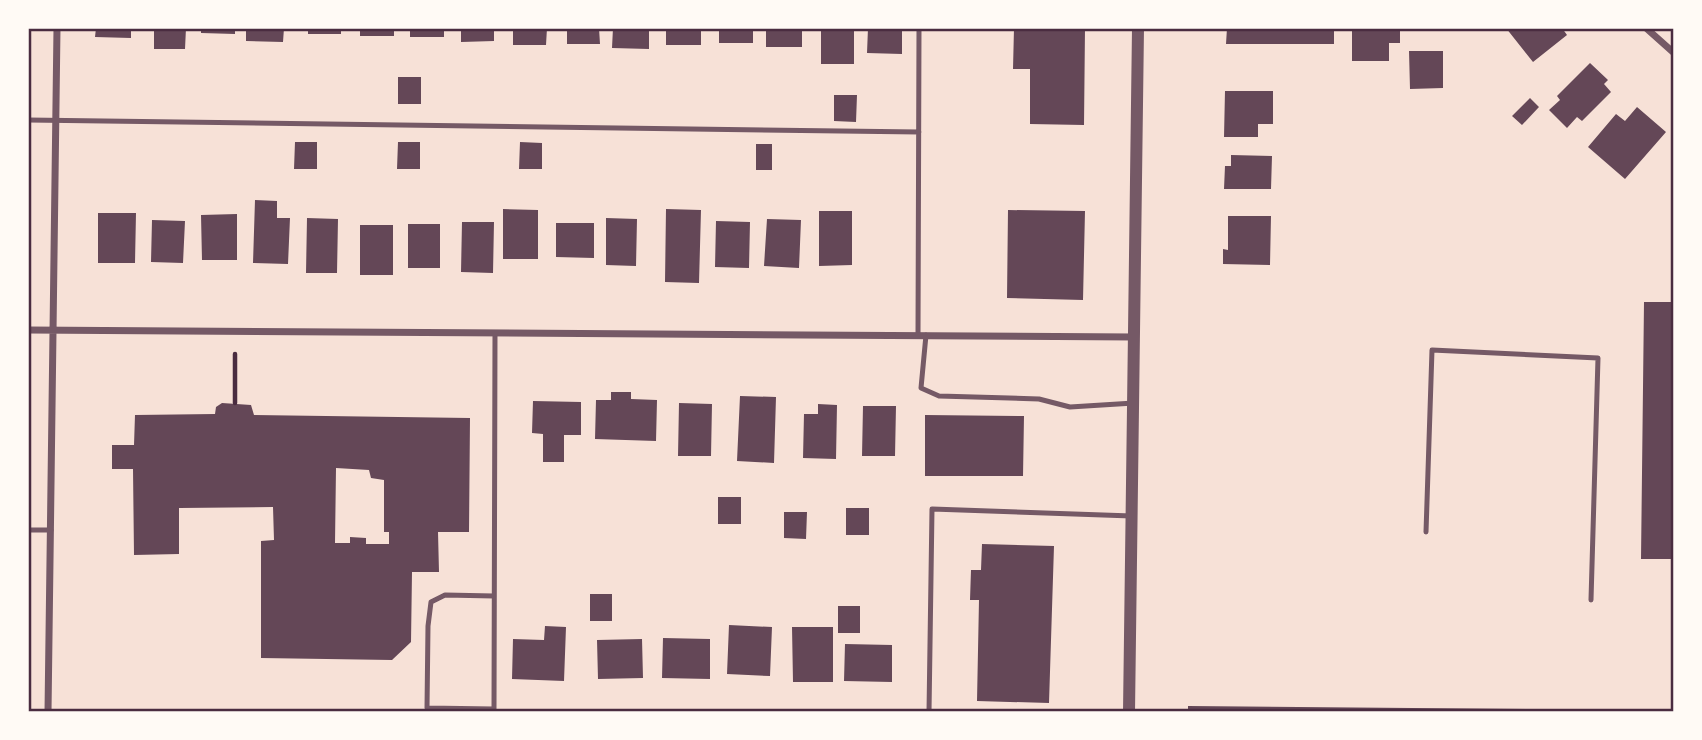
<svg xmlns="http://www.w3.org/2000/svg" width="1702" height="740" viewBox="0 0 1702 740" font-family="'Public Sans',sans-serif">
<rect width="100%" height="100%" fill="#f7e1d7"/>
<path fill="#644757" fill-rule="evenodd" d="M96 28H131V38L95 37Z
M154 28H186L185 49H154Z
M201 28H235V34L201 33Z
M246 28H284L283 42 246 41Z
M308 28H341V34H308Z
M360 28H394V36H360Z
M410 28H444V37H410Z
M461 28H494V41L461 42Z
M513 28H547L546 45H513Z
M567 28H599L600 44H567Z
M613 28H649V49L612 48Z
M666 28H701V45H666Z
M719 28H753V43H719Z
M766 28H802V47H766Z
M821 28H854V64H821Z
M868 28H902V54L867 53Z
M1014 28H1085L1084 125 1030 124V69H1013Z
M1227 28H1334V44H1226Z
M1352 28H1400V43H1389V61H1352Z
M1506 28H1562L1567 35 1533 62Z
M1409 51H1443V88L1410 89Z
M1590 63 1608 80 1604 84 1611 92 1582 121 1577 117 1567 128 1549 110 1560 100 1557 96Z
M398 77H421V104H398Z
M1225 91H1273V124H1258V137H1224Z
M834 95H857L856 122 834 121Z
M1530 98 1539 107 1522 125 1512 116Z
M1637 107 1666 132 1625 179 1588 147 1616 114 1625 121Z
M295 142H317V169H294Z
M398 142H420V169H397Z
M520 142 542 143V169H519Z
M756 144H772V170H756Z
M1231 155 1272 156 1271 189H1224L1225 166H1231Z
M255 200 277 201V218H290L288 264 253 263Z
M503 209 538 210V259H503Z
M666 209 701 210 699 283 665 282Z
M1008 210 1085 211 1083 300 1007 298Z
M819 211H852V265L819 266Z
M98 213H136L135 263H98Z
M237 214V260H202L201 215Z
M1228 216H1271L1270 265 1223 264V249L1228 250Z
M307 218 338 219 337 273H306Z
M606 218 637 219 636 266 606 265Z
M767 219 801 220 799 268 764 266Z
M152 220 185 221 183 263 151 262Z
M716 221 750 222 749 268 715 267Z
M462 222H494L493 273 461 272Z
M556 223H594V258L556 257Z
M408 224H440V268H408Z
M360 225H393V275H360Z
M1644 302H1674V559H1641Z
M611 392H631V399L657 400 656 441 595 439 596 400H611Z
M740 396 776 397 774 463 737 461Z
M533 401 581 402V435H564V462H543V434L532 433Z
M222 403 251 405 254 415 470 418 469 532H438L439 572H412L411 642 392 660 261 658V541L274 540 273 507 179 508V554L134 555 133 469H112V445H134L135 415 215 414 216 407ZM336 468 369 470 371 478 384 480V532H389V544H366V538L350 537V543H335Z
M679 403 712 404 711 456H678Z
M818 404 837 405 836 459 803 458 804 414H818Z
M863 406H896L895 456H862Z
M925 415 1024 416 1023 476H925Z
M718 497H741V524H718Z
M846 508H869V535H846Z
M784 512H807L806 539 784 538Z
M982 544 1054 546 1049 703 977 701 979 600H970L971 570H981Z
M590 594H612V621H590Z
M838 606H860V633H838Z
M729 625 772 627 770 676 727 674Z
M545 626 566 627 564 681 512 679 513 639 544 640Z
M792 627H833V682H793Z
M663 638 710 639V679L662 678Z
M642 639 643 678 598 679 597 640Z
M845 644 892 645V682L844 681Z
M1188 706 1532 709V712H1188Z"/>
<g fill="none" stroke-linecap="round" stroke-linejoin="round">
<path stroke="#4a2c40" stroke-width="4.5" d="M235 354V403"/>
<path stroke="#755966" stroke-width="5" d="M28 120 919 132
M918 335 919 28
M926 335 921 388 939 396 1039 399 1070 407 1134 403
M28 530H51
M1426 532 1432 350 1598 358 1591 600
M494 709 427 708 428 626 431 602 445 595 494 596
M494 712 495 333
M929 712 932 509 1132 516"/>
<path stroke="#755966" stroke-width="7" d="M1646 28 1674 53
M28 330 1134 337
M48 712 57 28"/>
<path stroke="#755966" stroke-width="12" d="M1129 712 1138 28"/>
</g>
<rect width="1702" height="740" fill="none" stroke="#fffaf5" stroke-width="60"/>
<rect x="30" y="30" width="1642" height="680" fill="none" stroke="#4a2c40" stroke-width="2.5"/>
</svg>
